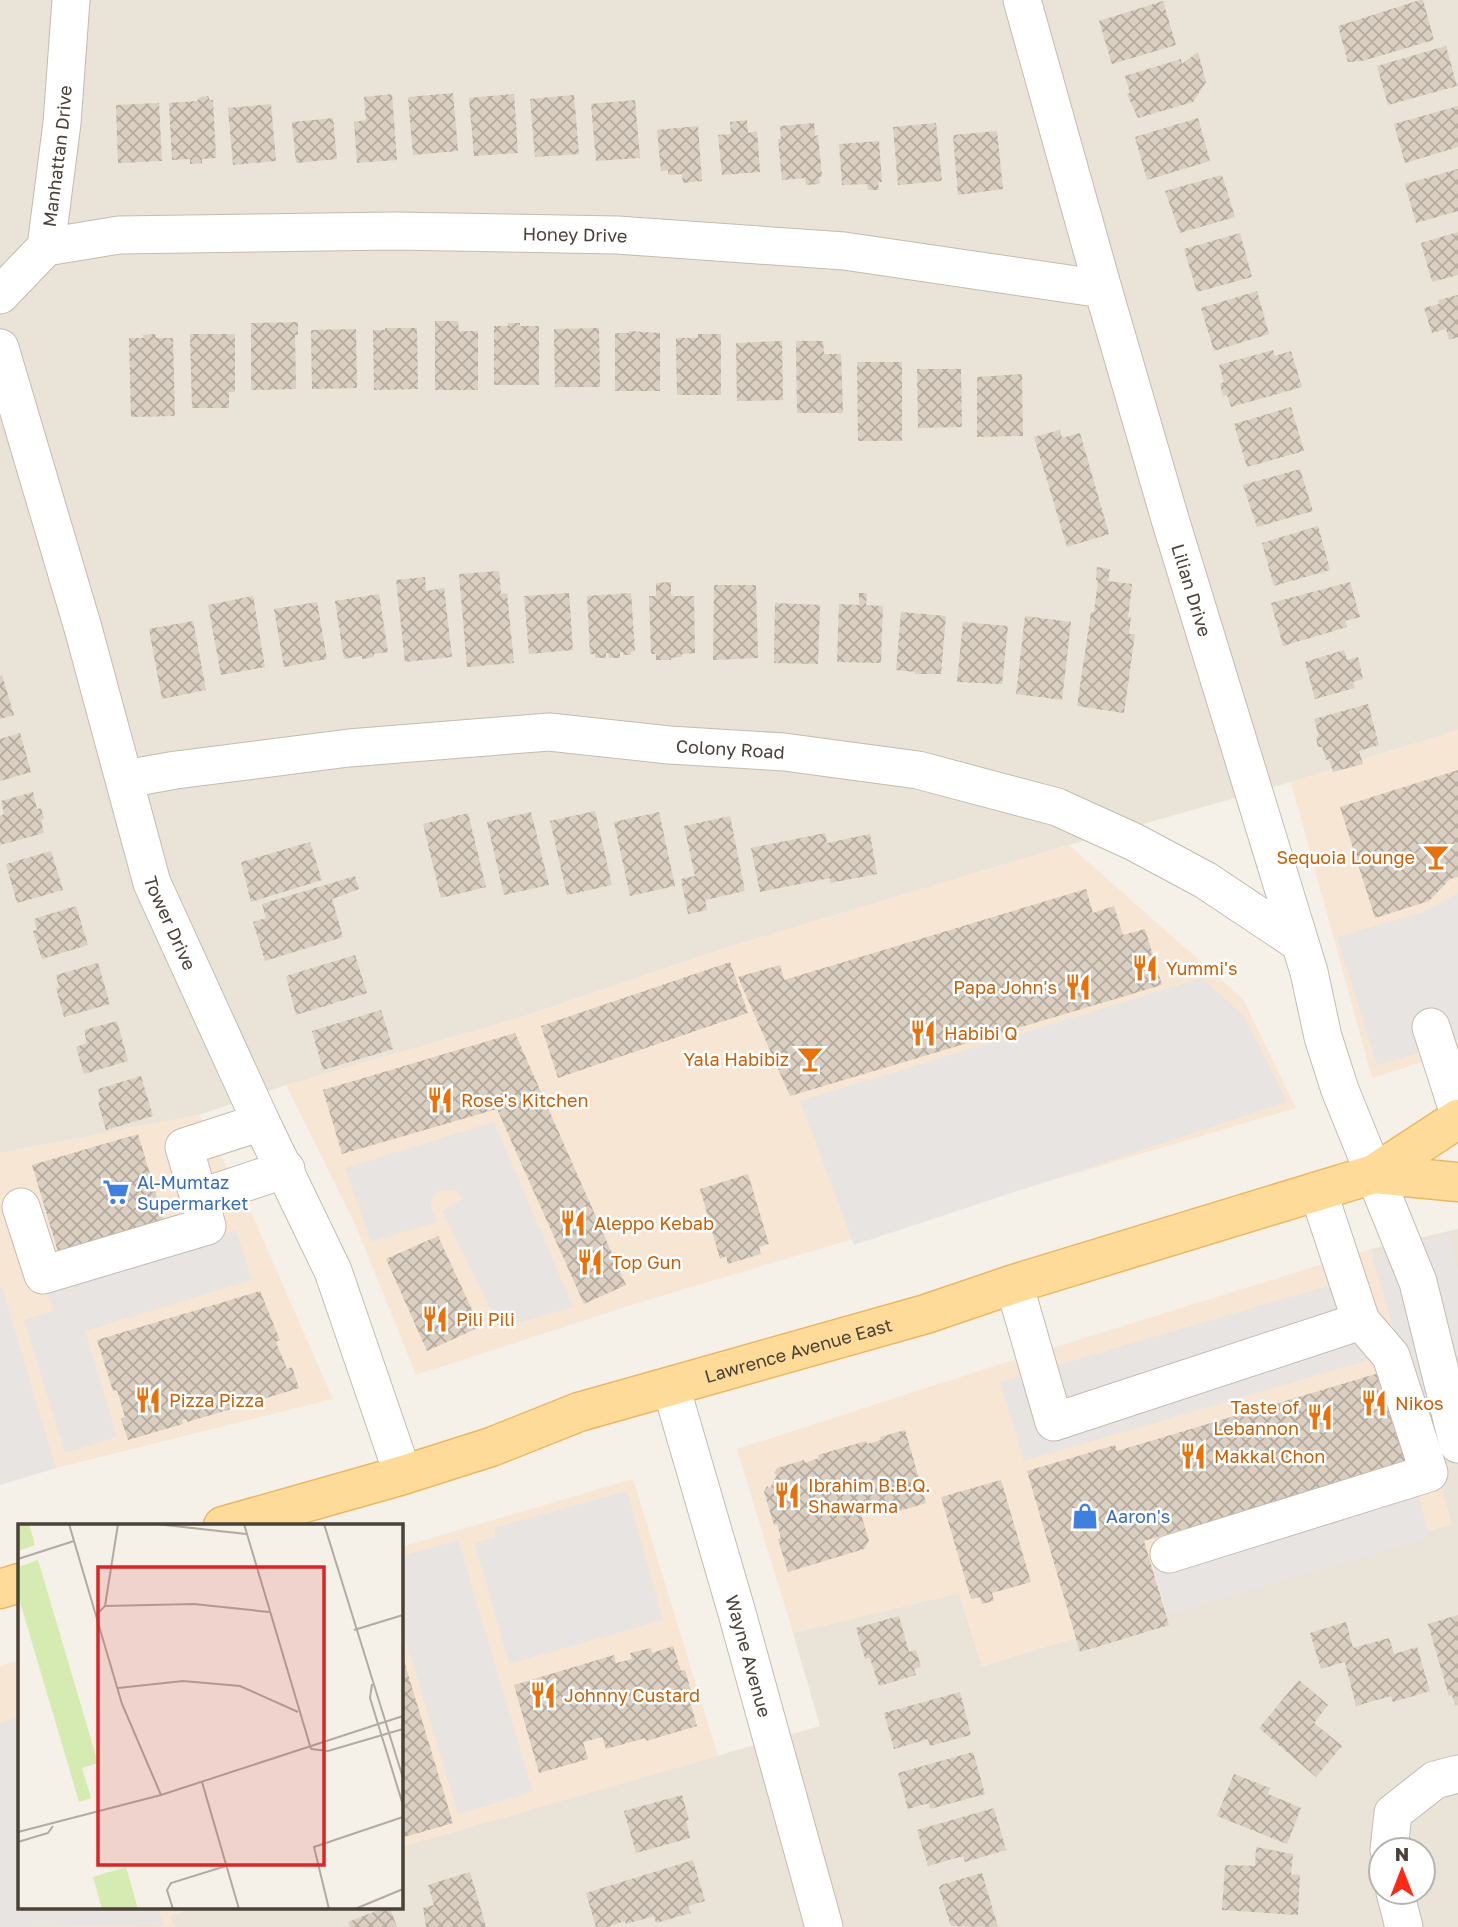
<svg xmlns="http://www.w3.org/2000/svg" width="1458" height="1927" viewBox="0 0 1458 1927" font-family="'Golos Text',sans-serif">
<defs>
<pattern id="building-cross-hatch" width="8" height="8" patternUnits="userSpaceOnUse" patternTransform="scale(1.75)"><rect width="8" height="8" fill="#dbcfc1"/><path d="M0 0l8 8M0 8l8-8" fill="none" stroke="#b4aa9e"/></pattern>
</defs>
<rect width="100%" height="100%" fill="#f5f1e9"/>
<path fill="#eae3d7" fill-rule="evenodd" d="M0 0H1458V730L1291 782 1069 845 729 947 522 1017 286 1085 199 1115 0 1153Z
M1458 1229V1927H175L169 1915 193 1908H401V1847L820 1726 793 1633 959 1593 982 1666 1451 1524 1371 1249ZM1381 1850H1423V1892H1381Z"/>
<path fill="#f8e6d4" d="M1458 730V1051L1372 1078 1291 782Z
M1069 845 1243 999 1296 1108 644 1301 416 1375 355 1224 286 1085 522 1017 729 947Z
M199 1115 254 1219 333 1399 0 1482V1153Z
M1371 1249 1452 1524 982 1666 959 1593 793 1633 737 1449 988 1368Z
M633 1479 718 1756 401 1847V1547Z
M19 1660V1908H193L169 1914 175 1927H0V1666Z"/>
<path fill="#e7e4e1" d="M1458 893V1041L1377 1065 1337 937 1423 912Z
M1202 978 1244 1016 1287 1102 854 1245 800 1101Z
M494 1122 573 1307 500 1328 442 1211 462 1199 456 1190 436 1191 430 1204 437 1222 371 1242 345 1168Z
M236 1230 252 1280 85 1331 117 1437 65 1453 24 1320 53 1311 46 1288Z
M1448 1234 1458 1268V1453L1432 1460 1372 1256Z
M1345 1281 1368 1360 1024 1461 1000 1382Z
M2 1287 56 1468 0 1485V1288Z
M1413 1477 1430 1537 1167 1615 1150 1554Z
M627 1491 663 1620 509 1664 475 1543 496 1537 494 1528Z
M458 1540 533 1792 458 1814 401 1624V1557Z
M19 1717V1908H159L164 1926 0 1927V1723Z"/>
<path fill="url(#building-cross-hatch)" d="M1420 0H1423L1434 40 1362 61 1348 62 1338 26Z
M1163 1 1176 45 1112 64 1099 21Z
M1446 46 1457 86 1388 105 1377 66Z
M1198 52 1206 82 1193 102 1138 118 1127 94 1130 93 1125 76 1181 59 1182 64Z
M453 93 458 151 413 155 408 97Z
M392 94 397 160 357 163 354 122 366 120 364 97Z
M514 94 518 153 474 156 469 98Z
M574 95 579 154 535 157 530 99Z
M208 96 210 100H213L216 158 202 159V163L190 164V159L172 160 169 103 197 101 200 97Z
M635 100 640 158 596 161 591 104Z
M159 103 162 161 118 163 116 105Z
M271 104 276 161 233 165 228 108Z
M1458 106V147L1405 163 1394 124Z
M333 118 337 159 296 163 292 122Z
M1198 118 1210 161 1147 180 1135 137Z
M747 120 748 133 757 131 760 172 722 175 718 135 731 134 730 122Z
M814 123 815 136 818 135 822 176 819 177 820 184 806 185 805 178 782 180 778 139H781L780 126Z
M936 123 942 181 898 185 893 127Z
M698 126 702 181 683 183 682 174 668 175V170L661 171 657 130Z
M997 131 1003 189 958 195 953 135Z
M879 141 882 182H878L879 190H868L867 184 842 185 839 144Z
M1458 169V211L1416 223 1405 184Z
M1222 175 1235 217 1180 233 1165 191Z
M1458 232V275L1432 282 1421 243Z
M1240 233 1252 277 1197 292 1184 249Z
M1257 291 1269 334 1214 351 1201 308Z
M1458 295V337L1449 340 1446 329 1432 333 1424 308 1439 304 1438 300Z
M435 321H458L459 331H478V390H435Z
M298 322V335H295L296 389 251 390V323Z
M508 323H520V326H539V385H494V326H508Z
M385 328H417L418 389 374 390 373 330H385Z
M599 328 600 387H555L554 329Z
M356 329 357 388 312 389 311 330Z
M629 331 660 333V391H615V333H629Z
M155 334 156 338H173L175 416 131 417 129 338H143V335Z
M190 334H235V392H229V408H192Z
M698 334H721V395H677L676 338H698Z
M782 341 783 400 737 401 736 343Z
M796 341H823L824 354H841L843 413H797Z
M1273 350 1275 356 1291 351 1302 387 1231 407 1227 395 1223 396 1220 384 1224 382 1219 365Z
M857 362H902V441H858Z
M917 369H961L962 427 918 428Z
M1022 374 1023 436 977 437V377Z
M1291 407 1304 451 1247 467 1234 424Z
M1060 430 1062 438 1080 433 1109 534 1067 547 1034 437Z
M1300 469 1313 511 1257 527 1243 485Z
M1318 526 1330 570 1274 586 1262 543Z
M1097 567 1110 569 1108 581 1132 584 1128 617H1131L1129 634H1135L1124 713 1077 706 1091 612H1094L1098 581 1096 580Z
M499 571 501 594 507 593 514 663 467 667 459 574Z
M425 577 426 591 444 588 452 657 405 662 396 580Z
M671 582V596H694L695 653 682 654V657L671 658V660H656V654H651L649 596H656V583Z
M1350 582 1360 617 1345 621 1347 627 1283 646 1271 603Z
M714 585H756L758 658 713 660Z
M569 593 573 650 529 654 524 596Z
M631 593 635 651 631 652V655H623V652H620V658H609L608 653H606V658H595V654H590L587 596Z
M859 593H867L866 605 883 606 881 663 837 662 839 604 859 605Z
M379 594 388 652 374 654V657L362 659V656L344 659 335 601Z
M253 596 265 667 221 675 208 605Z
M317 602 327 659 284 667 274 609Z
M775 603 820 605 818 664 774 663Z
M901 612 946 616 941 674H915V672L896 670Z
M1025 616 1071 622 1062 700 1016 694Z
M193 621 206 690 162 699 149 629Z
M963 622 1008 626 1002 684 957 682Z
M1344 650 1347 660 1358 657 1363 679 1353 682 1355 688 1315 699 1305 662Z
M2 675 14 715 0 719V676Z
M1368 704 1379 745 1359 751 1363 764 1333 772 1329 759 1326 760 1322 747H1318L1316 737 1319 736 1314 719Z
M20 733 31 772 0 781V739Z
M1458 770V877L1450 879 1429 901 1375 918 1340 807Z
M33 792 37 809 41 808 44 819 41 820 44 833 0 845V816L4 814 1 801Z
M595 811 612 885 567 895 550 821Z
M531 812 549 885 504 895 487 822Z
M659 812 675 886 630 896 614 822Z
M468 813 486 887 441 898 423 824Z
M730 816 745 891 705 900 707 910 688 914 681 879 695 876 684 826Z
M825 833 827 843 870 834 877 874 830 883V878L760 892 751 848Z
M310 842 322 880 251 902 241 862Z
M51 851 63 890 17 903 6 864Z
M355 876 359 889 332 899 343 937 265 961 253 922 266 918 262 904Z
M1086 889 1093 913 1114 906 1123 935 1145 929 1162 985 790 1096 738 977 780 965 784 980Z
M76 906 88 945 42 959 33 931 37 930 34 919Z
M355 955 367 993 296 1015 286 976Z
M730 962 748 1013 558 1078 541 1026Z
M98 963 110 1004 64 1017 56 988 59 987 56 975Z
M381 1010 393 1049 323 1070 312 1031Z
M117 1021 128 1061 84 1074 76 1047 87 1043 84 1030Z
M515 1033 626 1285 584 1304 497 1109 342 1154 323 1090Z
M141 1076 153 1116 106 1130 98 1102 101 1101 98 1089Z
M138 1134 168 1234 62 1265 32 1165Z
M748 1174 769 1244 759 1247 761 1254 728 1264 726 1256 720 1259 700 1189Z
M438 1236 480 1327 427 1351 386 1259Z
M260 1291 280 1340 276 1342 287 1369 292 1367 299 1388 240 1406 239 1403 237 1404 238 1407 187 1422 186 1419 182 1420 183 1424 128 1440 121 1419 125 1417 117 1390 113 1391 97 1340Z
M1379 1373 1406 1463 1144 1541 1169 1625 1080 1652 1027 1471 1115 1445 1117 1451Z
M905 1430 926 1503 883 1516 879 1505 860 1511 869 1541 864 1549 788 1572 778 1539 781 1538 777 1524 774 1525 764 1492 767 1486 770 1488 777 1475 774 1473 777 1468 804 1460 805 1463 819 1458 818 1455 866 1441 867 1444 881 1440 880 1437Z
M1001 1480 1031 1582 992 1593 994 1601 982 1604 980 1597 971 1599 941 1497Z
M1458 1615V1705L1455 1706 1452 1695 1449 1696 1428 1624Z
M899 1616 909 1652 916 1650 921 1667 914 1669 916 1675 879 1686 870 1658 865 1659 856 1628Z
M1346 1622 1353 1648 1389 1638 1394 1654 1417 1647 1430 1691 1393 1702 1391 1696 1356 1706 1345 1662 1321 1669 1310 1633Z
M673 1646 681 1671 685 1670 691 1691 687 1692 697 1726 646 1741 645 1738 606 1749 602 1737 583 1742 588 1759 539 1773 514 1685 614 1655 616 1663 632 1659 630 1653 651 1648 652 1653Z
M401 1651 453 1823 401 1838Z
M1299 1680 1328 1705 1314 1723 1342 1746 1316 1777 1259 1728Z
M960 1692 971 1735 930 1746 928 1739 894 1749 884 1713Z
M973 1752 985 1794 930 1809 929 1803 908 1809 898 1773Z
M1234 1774 1270 1788 1268 1794 1301 1808 1287 1844 1217 1816Z
M682 1795 689 1820 686 1821 690 1838 636 1853 624 1811Z
M994 1808 1006 1850 965 1862 963 1856 928 1866 917 1830Z
M1256 1847 1293 1854 1291 1874 1300 1875 1298 1915 1222 1910 1225 1865 1255 1866Z
M693 1860 705 1901 688 1906 691 1913 656 1923 654 1916 626 1924 625 1921 607 1927H596L586 1893Z
M470 1872 486 1927H426L423 1908 434 1905 428 1885Z
M982 1873 998 1927 951 1926 939 1888 941 1885Z
M384 1908H390L397 1927H350L348 1922Z"/>
<g fill="none" stroke-linecap="round" stroke-linejoin="round">
<g stroke="#c5bbae" stroke-width="39">
<g id="minor">
<path id="s1" d="M1022 0 1103 289 1170 519 1309 972 1323 1037 1340 1090 1418 1282 1458 1444"/>
<path id="s2" d="M46 247 119 235 394 231 617 235 844 251 1103 289"/>
<path id="s3" d="M0 295 46 247 62 123 71 0"/>
<path id="s4" d="M0 348 83 628 152 883 261 1122 333 1271 403 1475"/>
<path id="s5" d="M125 779 176 770 349 748 549 732 669 745 784 752 918 770 1057 807 1134 842 1205 880 1298 942"/>
<path d="M1431 1027 1458 1111"/>
<path d="M199 1198 184 1147 261 1122"/>
<path d="M21 1207 43 1275 207 1226 199 1198 286 1169"/>
<path d="M1014 1284 1054 1422 1361 1321 1318 1191"/>
<path id="s6" d="M671 1387 737 1613 824 1927"/>
<path d="M1169 1554 1429 1473 1391 1356 1361 1321"/>
<path d="M1389 1850 1393 1813 1435 1780 1458 1774"/>
<path d="M1395 1892 1404 1927"/>
</g>
</g>
<g stroke="#eab863" stroke-width="41">
<g id="major">
<path d="M1374 1174 1458 1182"/>
<path id="s7" d="M223 1526 403 1475 491 1447 579 1412 926 1314 1014 1284 1374 1174 1458 1119"/>
<path d="M0 1589 19 1583"/>
</g>
</g>
<use href="#minor" stroke="#fff" stroke-width="37"/>
<use href="#major" stroke="#ffdb99" stroke-width="38"/>
</g>
<defs>
<g id="bar-bare" transform="scale(2.1)"><path d="M-6-5H6L.8 .8V4.5H3.5V6h-7V4.5H-.8V.8Z" fill="#e8710a" stroke="#fff" stroke-width="2.5" paint-order="stroke"/></g>
<g id="restaurant-bare" transform="scale(2.1)"><path d="M-5-6h1v4h1v-4h1v4h1v-4h1v5L-1.5 .5V6h-2V.5L-5-1ZM5-6V6H3V1.5H1.5Q1.5-4 5-6Z" fill="#e8710a" stroke="#fff" stroke-width="2.5" paint-order="stroke"/></g>
<g id="supermarket-bare" transform="scale(2.1)"><path d="M-6-5.5h2.5l.6 2H6L4.5 2H-2.5L-4.4-4H-6ZM-1.5 3.2a1.3 1.3 0 1 0 .1 0ZM3 3.2a1.3 1.3 0 1 0 .1 0Z" fill="#3f7fe0" stroke="#fff" stroke-width="2.5" paint-order="stroke"/></g>
<g id="shop-bare" transform="scale(2.1)"><path d="M-5-2.5h2.3a2.7 3.5 0 0 1 5.4 0H5L5.5 6h-11ZM-1.5-2.5h3a1.5 2.3 0 0 0-3 0Z" fill="#3f7fe0" stroke="#fff" stroke-width="2.5" paint-order="stroke"/></g>
</defs>
<g fill-rule="evenodd">
<use href="#bar-bare" x="1436" y="857"/>
<use href="#restaurant-bare" x="1145" y="968"/>
<use href="#restaurant-bare" x="1078" y="987"/>
<use href="#restaurant-bare" x="923" y="1033"/>
<use href="#bar-bare" x="810" y="1059"/>
<use href="#restaurant-bare" x="440" y="1100"/>
<use href="#supermarket-bare" x="116" y="1192"/>
<use href="#restaurant-bare" x="573" y="1223"/>
<use href="#restaurant-bare" x="590" y="1262"/>
<use href="#restaurant-bare" x="435" y="1319"/>
<use href="#restaurant-bare" x="148" y="1400"/>
<use href="#restaurant-bare" x="1374" y="1403"/>
<use href="#restaurant-bare" x="1320" y="1417"/>
<use href="#restaurant-bare" x="1193" y="1456"/>
<use href="#restaurant-bare" x="787" y="1495"/>
<use href="#shop-bare" x="1085" y="1516"/>
<use href="#restaurant-bare" x="543" y="1695"/>
</g>
<g text-anchor="middle" dominant-baseline="central" stroke-width="5" stroke-linejoin="round" paint-order="stroke">
<g font-size="18" fill="#4a4137" stroke="#fff">
<text stroke="none"><textPath href="#s3" startOffset="158">Manhattan Drive</textPath></text>
<text stroke="none"><textPath href="#s2" startOffset="530">Honey Drive</textPath></text>
<text stroke="none"><textPath href="#s1" startOffset="614">Lilian Drive</textPath></text>
<text stroke="none"><textPath href="#s5" startOffset="609">Colony Road</textPath></text>
<text stroke="none"><textPath href="#s4" startOffset="600">Tower Drive</textPath></text>
<text stroke="none"><textPath href="#s7" startOffset="602">Lawrence Avenue East</textPath></text>
<text stroke="none"><textPath href="#s6" startOffset="280">Wayne Avenue</textPath></text>
</g>
<g font-size="18" fill="#c56008" stroke="#fff" text-anchor="start">
<text x="1415" y="857" text-anchor="end">Sequoia Lounge</text>
<text x="1166" y="968">Yummi's</text>
<text x="1057" y="987" text-anchor="end">Papa John's</text>
<text x="944" y="1033">Habibi Q</text>
<text x="789" y="1059" text-anchor="end">Yala Habibiz</text>
<text x="461" y="1100">Rose's Kitchen</text>
<text x="594" y="1223">Aleppo Kebab</text>
<text x="611" y="1262">Top Gun</text>
<text x="456" y="1319">Pili Pili</text>
<text x="169" y="1400">Pizza Pizza</text>
<text x="1395" y="1403">Nikos</text>
<text x="1299" y="1407" text-anchor="end">Taste of<tspan x="1299" dy="21">Lebannon</tspan></text>
<text x="1214" y="1456">Makkal Chon</text>
<text x="808" y="1485">Ibrahim B.B.Q.<tspan x="808" dy="21">Shawarma</tspan></text>
<text x="564" y="1695">Johnny Custard</text>
</g>
<g font-size="18" fill="#366cbe" stroke="#fff" text-anchor="start">
<text x="137" y="1182">Al-Mumtaz<tspan x="137" dy="21">Supermarket</tspan></text>
<text x="1106" y="1516">Aaron's</text>
</g>
</g>
<g transform="translate(18 1524)">
<rect width="385" height="385" fill="#f5f1e9"/>
<path d="M0 0H11L17 21 0 27ZM20 36 80 239 64 244 73 274 61 278 0 71V43ZM108 343 120 385H84L75 353Z" fill="#d5ebb1"/>
<path fill="none" stroke="#b1aba2" stroke-width="2" d="M51 0 104 180 143 271M138 0 228 10M226 0 293 225M306 0 385 254M0 35 56 17M87 82 176 80 251 88M78 91 87 82 100 0M336 106 385 91M354 160 352 174 385 281M100 164 165 157 222 162 280 188M293 225 310 227 385 205M184 258 221 385M0 308 143 271 385 192M0 318 30 309 35 302M155 385 149 366 153 359 208 342M311 385 296 323 385 293M337 385 385 365"/>
<path fill="#d62828" fill-opacity="0.15" stroke="#d62828" stroke-width="3.5" d="M80 43H306V341H80Z"/>
<rect width="385" height="385" fill="none" stroke="#4a4137" stroke-width="3.5"/>
</g>
<g transform="translate(1402 1871)"><circle r="33" fill="#ffffff" stroke="#b7b3af" stroke-width="2"/>
<path d="M0-5L12 26L0 18L-12 26Z" fill="#ff2917"/>
<text y="-10" font-size="19" font-weight="bold" text-anchor="middle" fill="#4a4137">N</text>
</g>
</svg>
